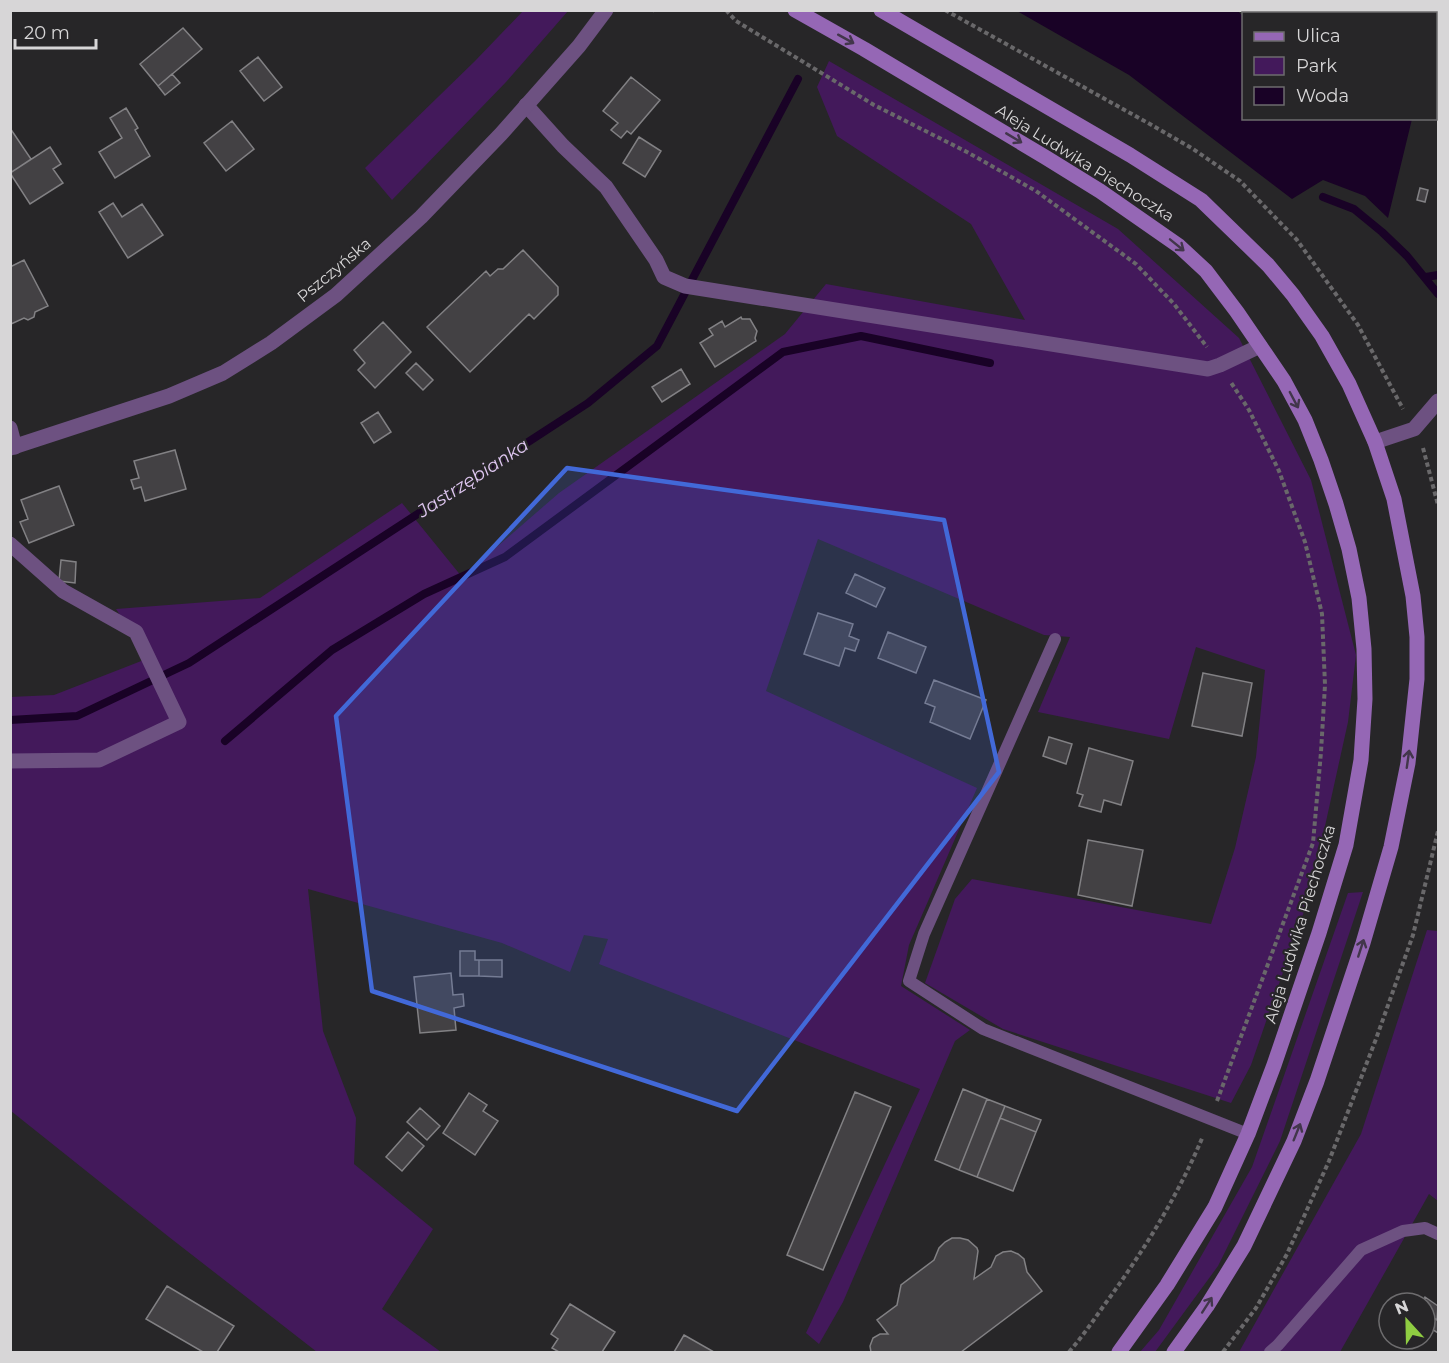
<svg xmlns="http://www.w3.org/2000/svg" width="1449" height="1363" viewBox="0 0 1449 1363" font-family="Montserrat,sans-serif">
<rect width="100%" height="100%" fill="#272628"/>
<path fill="#43195b" d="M523 11H568L506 82 392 200 365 168 475 61Z
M829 61 1118 229 1239 338 1311 480 1356 655 1348 722 1310 894 1251 1065 1231 1103 1003 1029 925 983 955 899 972 879 1211 924 1235 848 1256 757 1265 670 1196 647 1169 739 1038 712 1070 637 1044 635 818 539 766 691 977 788 909 945 901 986 970 1030 955 1041 843 1302 819 1344 806 1333 920 1089 599 964 608 939 584 935 570 972 502 943 308 889 323 1031 356 1118 354 1164 433 1229 382 1309 441 1352H317L169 1237 11 1111 10 697 54 695 149 658 116 609 260 598 402 503 462 577 559 493 785 334 826 284 1025 320 971 224 837 136 817 87Z
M1363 892 1280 1141 1218 1266 1155 1352H1140L1159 1330 1252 1167 1348 893Z
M1427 930 1438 931V1201L1429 1194 1340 1352H1239L1361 1134Z"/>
<path fill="#190226" d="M1017 11H1238L1244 18V118L1412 119 1388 218 1365 196 1323 180 1292 199 1129 75Z"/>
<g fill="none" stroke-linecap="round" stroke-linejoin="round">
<path stroke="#190226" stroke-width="8" d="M1323 197 1354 209 1382 232 1407 256 1438 294
M1426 277 1438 275
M10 720 77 716 189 663 588 403 657 346 798 79
M225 741 332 650 424 594 505 557 783 352 861 336 990 363"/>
</g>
<path fill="#434144" stroke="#828184" stroke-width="1.5" d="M183 28 202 49 158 86 140 64Z
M258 57 282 87 264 101 240 71Z
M172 74 180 83 165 95 158 86Z
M631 77 660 100 631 134 627 131 621 138 611 130 618 123 603 111Z
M126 108 138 128 135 130 150 156 115 178 99 152 122 138 110 118Z
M232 121 254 149 226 171 204 143Z
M10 128 31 159 10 173Z
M639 137 661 151 645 177 623 163Z
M50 147 61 164 53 169 63 183 30 204 10 173Z
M1420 188 1428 190 1425 202 1417 200Z
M113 203 122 217 142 204 163 235 128 258 99 212Z
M523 250 558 287V295L534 319 529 314 470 372 427 327 486 271 490 276 498 269H503Z
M24 260 48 306 35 312 34 317 28 320 24 318 11 324 10 267Z
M741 317 742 319H750L757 331 755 338 756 341 715 367 700 343 713 335 709 329 722 321 725 327Z
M383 322 411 352 375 388 358 370 365 363 354 350Z
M416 363 433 380 423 390 406 373Z
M681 369 690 384 662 402 652 387Z
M378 412 391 432 374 443 361 423Z
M175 450 186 489 145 501 141 487 134 489 131 480 139 478 134 461Z
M59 486 74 525 29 543 20 522 28 519 21 500Z
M61 560 76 562 75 583 59 581Z
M855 574 885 588 876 607 846 593Z
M818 613 853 624 849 636 859 640 855 651 845 648 839 666 804 654Z
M888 632 926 647 916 673 878 658Z
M1203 673 1252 683 1242 736 1192 726Z
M934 680 986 700 970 739 930 722 935 707 925 703Z
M1049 737 1072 744 1066 764 1043 756Z
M1089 748 1133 761 1121 805 1104 800 1101 812 1079 806 1083 795 1077 793Z
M1088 840 1143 850 1132 906 1078 895Z
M460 951H475V960H479V976H460Z
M479 960H502V977L479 976Z
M451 973 453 995 463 994 464 1006 454 1008 456 1030 420 1033 414 977Z
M963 1089 987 1099 959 1170 935 1160Z
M855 1092 891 1107 823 1270 787 1255Z
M469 1093 487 1105 483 1111 498 1121 475 1155 443 1133Z
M987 1099 1005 1106 977 1177 959 1170Z
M1005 1106 1041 1120 1036 1132 1000 1118Z
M420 1108 440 1126 427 1140 407 1122Z
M1000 1118 1036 1132 1013 1191 977 1177Z
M408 1132 424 1146 402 1171 386 1157Z
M952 1238H960L968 1240 977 1248 978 1251 974 1279 991 1267 996 1256 1003 1252 1011 1251 1018 1254 1024 1259 1027 1272 1042 1291 961 1352H871L870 1346 873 1338 880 1334H888L877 1320 897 1305 901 1285 934 1260 939 1248 945 1242Z
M167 1286 234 1326 217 1352H203L146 1319Z
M1425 1297 1438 1306 1437 1320 1425 1313V1303H1422Z
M570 1304 615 1332 602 1352H559L552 1348 558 1339 551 1334Z
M1428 1315 1437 1320 1438 1319V1333L1425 1325V1320Z
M684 1335 714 1352H674Z"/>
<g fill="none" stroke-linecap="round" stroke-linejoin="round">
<path stroke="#69686a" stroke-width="4" stroke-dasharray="4.5 3" stroke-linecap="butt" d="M726 10 736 21 874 105 967 152 1036 191 1136 264 1174 304 1207 347
M945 10 1148 123 1193 149 1240 181 1297 240 1358 325 1403 409
M652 11 653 10
M1423 448 1438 505
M1217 1101 1313 843 1321 752 1325 685 1322 614 1305 542 1279 471 1249 410 1230 381
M1069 1352C1082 1337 1093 1321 1105 1304 1143 1252 1178 1196 1203 1136
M1223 1352 1256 1308 1287 1254 1329 1161 1376 1039 1413 935 1438 831"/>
<path stroke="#6d5181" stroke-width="12" d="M1055 639 924 934 909 981 983 1029 1248 1134
M1270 1352 1278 1345 1361 1250 1403 1231 1425 1228 1438 1234"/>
<path stroke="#6d5181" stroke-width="15" d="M526 105 563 146 606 187 656 260 664 277 685 286 1208 369 1220 365 1260 346
M10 428 15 447
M1375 442 1414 429 1438 401
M10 544 63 591 136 632 179 722 99 760 10 761"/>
<path stroke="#6d5181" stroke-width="15" d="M10 448 169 396 223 373 271 343 336 295 421 217 501 134 579 46 606 10"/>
<path stroke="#9567b5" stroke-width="15" d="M795 10 864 49 1045 157 1100 191 1179 246 1206 271 1237 312 1284 381 1305 420 1321 460 1336 504 1349 549 1359 598 1364 649 1365 699 1361 760 1346 845 1319 933 1274 1065 1248 1134 1215 1207 1167 1285 1119 1352
M881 10 1130 155 1201 200 1268 265 1293 295 1322 336 1349 384 1375 442 1394 499 1413 596 1417 637V679L1408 763 1391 847 1363 943 1317 1081 1294 1141 1244 1246 1207 1306 1174 1352"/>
</g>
<defs><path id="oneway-shaft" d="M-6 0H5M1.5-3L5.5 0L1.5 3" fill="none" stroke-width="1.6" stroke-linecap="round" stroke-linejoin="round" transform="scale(1.5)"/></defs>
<g stroke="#42364b">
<use href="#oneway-shaft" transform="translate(846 39) rotate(29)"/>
<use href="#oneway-shaft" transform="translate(1014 138) rotate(31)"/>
<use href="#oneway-shaft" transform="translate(1177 245) rotate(39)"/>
<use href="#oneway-shaft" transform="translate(1294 400) rotate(62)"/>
<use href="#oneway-shaft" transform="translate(1408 759) rotate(-82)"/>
<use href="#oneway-shaft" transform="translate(1361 948) rotate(-72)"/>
<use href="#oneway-shaft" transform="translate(1297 1132) rotate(-68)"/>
<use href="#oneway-shaft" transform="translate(1207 1305) rotate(-57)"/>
</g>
<path fill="#4269d8" fill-opacity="0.2" stroke="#4269d8" stroke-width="4.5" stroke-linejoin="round" d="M567 468 944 520 999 772 737 1111 372 991 336 716Z"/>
<g text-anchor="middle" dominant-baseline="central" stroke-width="4.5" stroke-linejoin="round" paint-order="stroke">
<g font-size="16" fill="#d7d6d7" stroke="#272628">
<text transform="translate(1085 163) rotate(32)">Aleja Ludwika Piechoczka</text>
<text transform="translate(334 270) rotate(-40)">Pszczyńska</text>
<text transform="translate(1300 924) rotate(-73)">Aleja Ludwika Piechoczka</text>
</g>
<g font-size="18" font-style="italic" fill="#e0c8f2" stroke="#272628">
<text transform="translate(473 478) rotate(-33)">Jastrzębianka</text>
</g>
</g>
<rect width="1449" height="1363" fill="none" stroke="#d7d6d7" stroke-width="24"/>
<rect x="1242" y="12" width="195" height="108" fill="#272628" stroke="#6d6c6e" stroke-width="1.5"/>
<rect x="1254" y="32" width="30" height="9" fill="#9567b5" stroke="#6d6c6e" stroke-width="1.5"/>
<text x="1296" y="42" font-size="18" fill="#d7d6d7">Ulica</text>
<rect x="1254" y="57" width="30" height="18" fill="#43195b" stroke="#6d6c6e" stroke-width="1.5"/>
<text x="1296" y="72" font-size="18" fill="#d7d6d7">Park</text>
<rect x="1254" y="87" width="30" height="18" fill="#190226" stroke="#6d6c6e" stroke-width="1.5"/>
<text x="1296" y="102" font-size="18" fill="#d7d6d7">Woda</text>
<g transform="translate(1407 1321) rotate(338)"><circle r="28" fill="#272628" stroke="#6d6c6e" stroke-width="1.5"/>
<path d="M0-4.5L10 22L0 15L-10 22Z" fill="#8fcd42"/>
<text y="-9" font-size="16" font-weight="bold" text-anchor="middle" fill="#d7d6d7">N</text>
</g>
<path d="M15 39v9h81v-9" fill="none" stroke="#d7d6d7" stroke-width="3"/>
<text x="24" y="39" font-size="18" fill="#d7d6d7" stroke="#272628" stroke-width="4.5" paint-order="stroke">20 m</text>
</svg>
